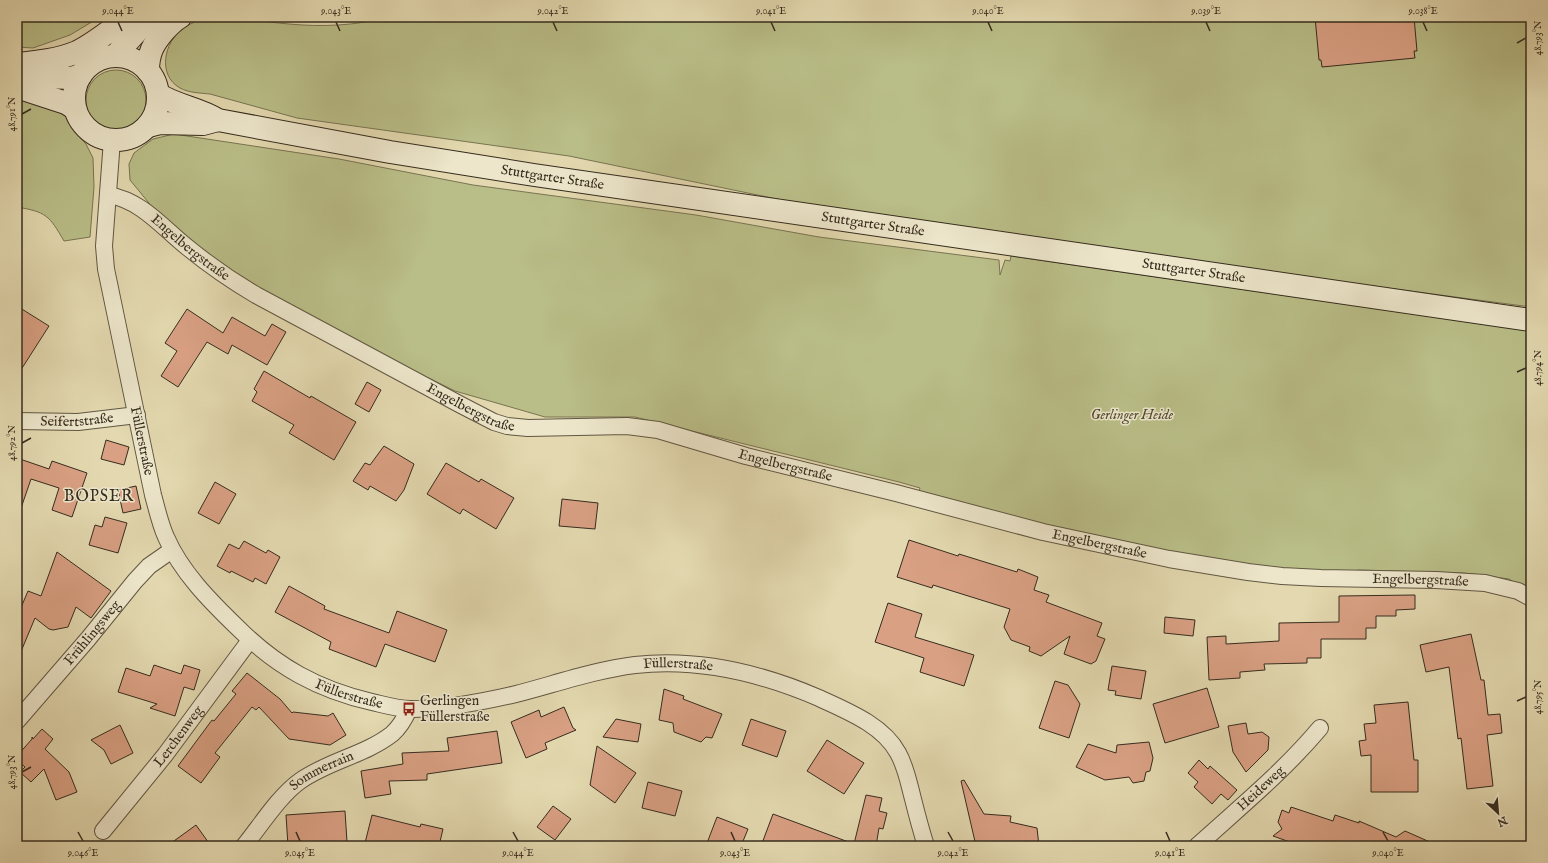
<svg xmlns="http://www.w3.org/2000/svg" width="1548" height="863" viewBox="0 0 1548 863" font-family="'IM FELL English',serif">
<rect width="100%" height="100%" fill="#e3d8af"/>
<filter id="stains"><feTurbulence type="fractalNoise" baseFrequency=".005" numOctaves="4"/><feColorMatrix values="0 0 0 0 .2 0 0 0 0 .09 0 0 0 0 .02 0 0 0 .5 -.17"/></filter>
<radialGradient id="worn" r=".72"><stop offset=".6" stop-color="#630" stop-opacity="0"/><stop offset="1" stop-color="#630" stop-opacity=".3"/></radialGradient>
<path fill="#b9bd87" stroke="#787452" d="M17 17H100L70 35 33 48 17 47Z
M215 17C240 17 264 22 289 24 321 27 356 26 387 17H1531V307L888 222 569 156 297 118 210 94C201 93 189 93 180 88 157 75 164 42 183 28 193 22 204 18 215 17Z
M86 100a30 30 0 1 1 60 0a30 30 0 1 1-60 0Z
M17 96 61 111 70 120 75 131 86 144 93 158 94 187 90 237 64 241C49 215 46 212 17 207Z
M174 134 339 159 473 185 696 215 819 237 999 260 1000 275 1005 260 1010 261 1011 256 1531 331V594L1509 579 1464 573 1359 570 1321 578 1248 572 918 495 920 488 899 482 635 417H545L455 391 290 310 219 263 153 208 130 180 129 164 134 153 153 139Z"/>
<path fill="#d9a083" stroke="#362c1e" d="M1315 17H1414L1417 51H1414L1415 58 1322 67 1321 60H1319Z
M17 306 49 326 17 376Z
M187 309 223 333 232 317 265 336 272 324 286 332 267 365 232 345 228 354 207 342 178 387 161 376 177 351 165 343Z
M264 371 310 398 311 396 356 422 334 460 289 433 294 425 252 401 257 392 254 389Z
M367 382 381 390 369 412 355 404Z
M106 440 129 447 124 465 101 459Z
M384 446 414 464 404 490 396 501 370 486 368 490 353 481 365 463 370 465Z
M17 458 49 469 52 461 87 473 72 517 52 510 59 488 31 479 20 511H17Z
M446 463 479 482 481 479 514 498 496 529 463 509 460 514 427 494Z
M215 482 236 494 219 524 198 513Z
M136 486 141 509 123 513 118 490Z
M562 499 598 503 595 529 559 526Z
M105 517 127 523 118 553 89 545 95 525 102 527Z
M909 540 958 556 959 554 1017 572 1018 569 1038 577 1034 590 1049 595 1046 602 1102 623 1097 636 1105 639 1096 661 1091 664 1064 654 1070 636 1041 656 1029 651 1030 647 1011 640 1004 627 1010 609 933 585 932 588 897 577Z
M244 541 266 553 268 550 280 557 266 584 255 578 253 582 231 571 230 573 217 566 229 544 239 549Z
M57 552 111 591 91 618 76 607 68 627 53 630 49 629 35 618 17 661V617L28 591 41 596Z
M289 586 325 606 324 609 389 633 397 611 447 630 435 662 385 644 376 667 329 649 331 642 275 612Z
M1415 595V609L1396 610V616H1376V628H1366V639H1321V658H1307V663L1264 664 1265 670 1240 672V678L1209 680 1207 637 1226 636V644L1279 641V623L1339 622V596Z
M888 603 922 614 915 637 974 655 964 686 920 672 924 658 875 642Z
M1165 617 1195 620 1193 636 1164 633Z
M1471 634 1481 680H1484L1488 715 1500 714 1502 733 1487 735 1493 786 1467 789 1461 738 1458 739 1449 667 1426 672 1420 645Z
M154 665 181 674 184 665 200 670 194 690 184 687 175 716 150 708 157 704 118 692 126 668 150 676Z
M1112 666 1146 671 1141 699 1115 695 1116 691 1108 690Z
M247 673 280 699 292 713 293 712 328 716 333 713 346 735 330 745 289 739 259 707 256 710 252 707 215 753 220 757 201 783 178 766 212 720 214 721 236 694 232 691Z
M1055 681 1068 685 1080 704 1069 738 1039 728Z
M1207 688 1219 727 1165 743 1153 704Z
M664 689 684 696 683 699 722 714 712 738 706 737 701 742 674 732 673 723 659 720Z
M1408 702 1414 760H1418V792H1371V755L1361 756 1359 741 1366 740 1364 724 1376 723 1374 705Z
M564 707 573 728 576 730 545 743 547 749 526 758 511 722 539 710 541 717Z
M616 719 641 724 638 742 603 737Z
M751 719 786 731 777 757 742 745Z
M1246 723 1248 734 1262 732 1269 737 1268 750 1246 772 1233 752 1228 726Z
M120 725 133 753 111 764 104 750 91 740Z
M42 729 53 739 45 749 69 772 77 792 56 800 44 769 31 782 20 772 25 767 17 760V756L32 739V737L33 739Z
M497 731 502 763 427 774V780L389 781 391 794 365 798 361 771 403 764 402 753 449 751 447 738Z
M827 740 864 763 844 794 807 771Z
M1149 742 1153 758 1150 771 1146 772 1144 781 1133 783 1129 777 1105 780 1076 767 1088 744 1116 753 1117 745Z
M597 746 636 773 615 803 590 785Z
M1199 760 1208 769 1210 766 1237 790 1228 800 1221 794 1212 804 1194 787 1198 782 1188 773Z
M964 780 984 814 1011 816 1010 822 1037 828 1039 846H976L961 781Z
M648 782 682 791 675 816 642 808Z
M866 795 882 798 879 811 887 813 883 829 879 828 876 846H761L773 814 854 844Z
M553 806 571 819 555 840 537 827Z
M1291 807 1333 821 1335 815 1359 823V821L1396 837 1405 831 1439 846H1301L1273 836 1282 829 1278 822 1282 810 1289 813Z
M345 811 347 842 288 846 286 815Z
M372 815 420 827 421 824 443 829 439 846H375L365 843Z
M717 817 748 829 741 846H715L707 843Z
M196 825 211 846H167Z"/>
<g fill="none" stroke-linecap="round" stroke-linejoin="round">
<g stroke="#615742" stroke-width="18">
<g id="minor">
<path id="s1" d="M112 140 104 246 106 269 153 495C157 509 160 524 166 537 181 572 211 602 238 628 277 667 319 690 372 702 385 705 398 709 411 709 446 709 482 702 516 694 555 684 595 670 635 665 698 658 761 673 819 698 847 711 883 725 898 753 906 767 909 784 913 799 917 815 921 830 926 846"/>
<path id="s2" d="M109 195C142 201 162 227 187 247 209 265 232 281 256 295L461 405 494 422 507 426 528 428 627 426 658 430 746 456 896 493 1043 532 1169 559 1248 572 1282 576 1321 578 1436 580 1485 583 1518 591 1531 598"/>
<path id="s3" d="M17 421 78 422 137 415"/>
<path id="s4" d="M17 721 88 639 135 581 149 566 172 550"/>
<path id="s5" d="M103 831 165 755 250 640"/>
<path id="s6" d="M244 846C261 825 279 796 300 781 328 761 365 755 392 734 400 727 405 718 409 709"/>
<path id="s7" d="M1197 846C1240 807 1283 772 1320 728"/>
</g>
</g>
<g stroke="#362c1e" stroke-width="24">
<g id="secondary">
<circle cx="116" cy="98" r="42"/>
<path d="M116 56 120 50 150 17"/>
<path d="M17 64C37 62 58 60 77 52 95 43 112 29 128 17"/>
<path d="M148 71C148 64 149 56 152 49 157 38 170 23 180 17"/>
<path d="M17 76 71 78 81 75"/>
<path d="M17 87 66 103 74 108"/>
<path id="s8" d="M158 94C176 106 199 108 218 120L390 152 534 175 1531 320"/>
<path d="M148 126 160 123 203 124 218 120"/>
</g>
</g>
<use href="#minor" stroke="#ede6cb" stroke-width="16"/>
<use href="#secondary" stroke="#ede6cb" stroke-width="22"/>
</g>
<path fill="none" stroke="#362c1e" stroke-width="1.5" d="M118 22 122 31M336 22 340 31M553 22 557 31M771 22 775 31M988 22 992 31M1206 22 1210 31M1423 22 1427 31M1517 43 1526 38M22 114 31 109M1517 372 1526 368M22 443 31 438M1517 701 1526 697M22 772 31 767M78 832 83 841M296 832 300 841M513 832 518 841M731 832 735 841M948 832 953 841M1166 832 1170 841M1383 832 1388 841"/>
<defs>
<g id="bus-bare" transform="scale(1.08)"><path d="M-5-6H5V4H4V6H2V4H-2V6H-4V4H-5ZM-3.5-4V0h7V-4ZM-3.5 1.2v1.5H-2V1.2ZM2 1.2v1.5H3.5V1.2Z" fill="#8f2418" stroke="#ede6cb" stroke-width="2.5" paint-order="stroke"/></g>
</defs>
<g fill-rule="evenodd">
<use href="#bus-bare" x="409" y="709"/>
</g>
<g text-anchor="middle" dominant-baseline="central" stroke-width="3" stroke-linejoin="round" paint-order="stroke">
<g font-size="14" fill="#362c1e" stroke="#ede6cb">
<text stroke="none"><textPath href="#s8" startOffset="405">Stuttgarter Straße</textPath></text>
<text stroke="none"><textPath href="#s8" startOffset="729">Stuttgarter Straße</textPath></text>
<text stroke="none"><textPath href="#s2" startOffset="98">Engelbergstraße</textPath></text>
<text stroke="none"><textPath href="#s8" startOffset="1053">Stuttgarter Straße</textPath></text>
<text stroke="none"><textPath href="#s2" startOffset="422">Engelbergstraße</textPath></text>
<text stroke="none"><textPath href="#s3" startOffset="60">Seifertstraße</textPath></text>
<text stroke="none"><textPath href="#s1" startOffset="305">Füllerstraße</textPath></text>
<text stroke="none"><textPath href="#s2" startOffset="746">Engelbergstraße</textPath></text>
<text stroke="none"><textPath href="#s2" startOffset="1070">Engelbergstraße</textPath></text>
<text stroke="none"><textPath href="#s2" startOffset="1394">Engelbergstraße</textPath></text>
<text stroke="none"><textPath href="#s4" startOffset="116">Frühlingsweg</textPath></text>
<text stroke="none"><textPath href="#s1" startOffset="988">Füllerstraße</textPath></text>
<text stroke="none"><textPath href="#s1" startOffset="652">Füllerstraße</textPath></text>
<text stroke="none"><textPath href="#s5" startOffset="121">Lerchenweg</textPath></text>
<text stroke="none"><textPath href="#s6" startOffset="110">Sommerrain</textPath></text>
<text stroke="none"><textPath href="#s7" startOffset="86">Heideweg</textPath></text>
</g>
<g font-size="14" font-style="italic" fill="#504933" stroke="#ede6cb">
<text x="1132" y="415">Gerlinger Heide</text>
</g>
<g font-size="14" fill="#362c1e" stroke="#ede6cb" text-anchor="start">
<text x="420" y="701">Gerlingen<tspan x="420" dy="16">Füllerstraße</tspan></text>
</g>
<g font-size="16" letter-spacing="1" fill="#362c1e" stroke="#ede6cb">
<text x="99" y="497">BOPSER</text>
</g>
</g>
<rect width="1548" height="863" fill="none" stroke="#e3d8af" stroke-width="44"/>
<g transform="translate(1498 813) rotate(154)" stroke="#ede6cb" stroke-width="3" paint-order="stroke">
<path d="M0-3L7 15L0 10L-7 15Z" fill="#362c1e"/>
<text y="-6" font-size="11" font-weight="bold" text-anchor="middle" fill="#362c1e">N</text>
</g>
<rect x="22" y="22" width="1504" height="819" fill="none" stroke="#362c1e" stroke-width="1.5"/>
<g font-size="10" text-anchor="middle" fill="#362c1e">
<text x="118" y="14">9.044°E</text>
<text x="336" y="14">9.043°E</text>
<text x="553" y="14">9.042°E</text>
<text x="771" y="14">9.041°E</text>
<text x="988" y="14">9.040°E</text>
<text x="1206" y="14">9.039°E</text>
<text x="1423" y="14">9.038°E</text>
<text transform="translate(1537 38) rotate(-90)" y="4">48.793°N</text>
<text transform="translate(11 114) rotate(-90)" y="4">48.791°N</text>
<text transform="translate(1537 368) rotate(-90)" y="4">48.794°N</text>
<text transform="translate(11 443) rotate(-90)" y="4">48.792°N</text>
<text transform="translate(1537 697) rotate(-90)" y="4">48.795°N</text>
<text transform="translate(11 772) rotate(-90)" y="4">48.793°N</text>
<text x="83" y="856">9.046°E</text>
<text x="300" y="856">9.045°E</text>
<text x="518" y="856">9.044°E</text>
<text x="735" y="856">9.043°E</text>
<text x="953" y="856">9.042°E</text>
<text x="1170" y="856">9.041°E</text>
<text x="1388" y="856">9.040°E</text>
</g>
<rect width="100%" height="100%" filter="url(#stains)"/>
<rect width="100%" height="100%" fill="url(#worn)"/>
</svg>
